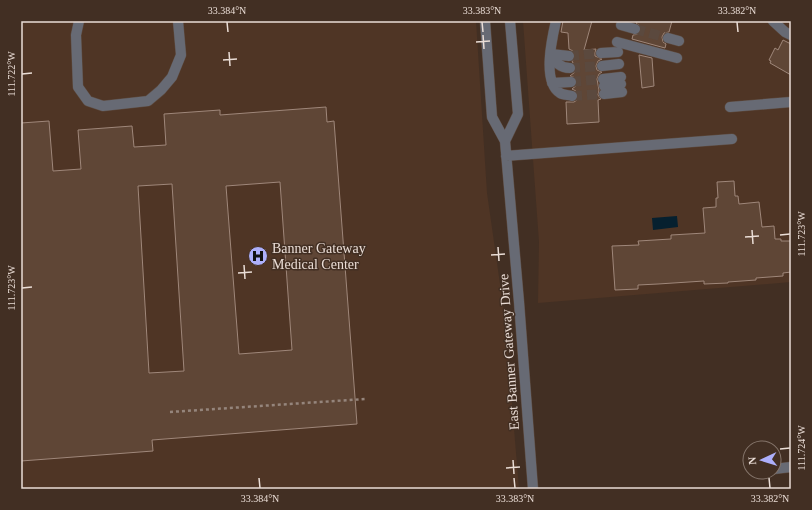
<svg xmlns="http://www.w3.org/2000/svg" width="812" height="510" viewBox="0 0 812 510" font-family="Georgia,serif">
<rect width="100%" height="100%" fill="#422f23"/>
<path fill="#4f3525" d="M21 21H476L487 193 505 319 519 489H21Z
M523 21H791V282L538 303 539 242Z"/>
<path fill="#06202f" d="M677 216 678 227 653 230 652 218Z"/>
<path fill="#5f4636" stroke="#9f877a" fill-rule="evenodd" d="M563 21H592L584 50 596 49 595 53V56L602 59 598 61 596 66 597 70 602 72 599 74 597 79 599 90 598 95 601 99 598 100 599 122 567 124 566 102H574L577 100 578 95 576 91 572 89 577 85V82L576 78 570 76 575 72 576 69V65L572 62 575 56 573 51 569 49 568 33 561 32Z
M637 21H672L669 32 664 33 662 37 663 42 666 44 665 48 632 39 633 35 639 34 641 30V27L636 23Z
M783 40 791 44V75L770 63 771 61 769 60 775 48 778 50Z
M639 55 652 58 654 86 642 88Z
M326 107 327 122 334 121 357 424 152 440 153 451 21 461V123L49 121 53 171 81 169 78 130 132 126 134 147 166 145 164 114 220 110V115ZM280 182 292 350 239 354 226 186ZM172 184 184 371 149 373 138 186Z
M734 181 735 196H738L739 204 759 202 762 227 774 226 775 239H781V241H791V272L783 273V276L756 278V280L728 282V283L704 284V281L658 284 638 285V289L615 290 612 246 639 245 638 241 671 239V235L705 233 703 208 716 207V198H718L717 182Z"/>
<g fill="none" stroke-linecap="round" stroke-linejoin="round">
<path stroke="#5b493e" stroke-width="10" stroke-dasharray="10 5" stroke-linecap="butt" d="M635 29 668 38
M569 56 601 53
M570 68 602 66
M571 82 603 79
M572 96 604 94"/>
<g stroke="#5d4b40" stroke-width="11">
<path id="minor" d="M79 21 76 35 78 87 88 101 103 106 148 101 161 90 172 77 181 55 178 21
M485 21 492 117 505 141 519 302 533 489
M556 21C552 38 542 82 560 93 563 95 569 95 572 96
M773 21 785 32 791 35
M621 25 635 29
M668 38 679 41
M617 42 677 58
M601 53 618 52
M551 54C556 62 559 68 570 68
M551 54 569 56
M602 66 619 64
M603 79 621 77
M552 83 571 82
M604 86 621 84
M604 94 622 92
M730 107 791 102
M505 141 518 114 510 21
M506 156 732 139
M774 469 791 467"/>
</g>
<path stroke="#95857c" stroke-width="2.5" stroke-dasharray="3 3" stroke-linecap="butt" d="M170 412 365 399"/>
<use href="#minor" stroke="#676a74" stroke-width="10"/>
</g>
<path fill="none" stroke="#eaddd6" stroke-width="1.5" d="M227 22 228 32M482 22 483 32M737 22 738 32M483 35 484 49M476 42 490 41M229 52 230 66M223 60 237 59M22 74 32 73M752 230 753 244M780 235 790 234M745 237 759 236M498 247 499 261M491 255 505 254M244 265 245 279M238 273 252 272M22 288 32 287M780 449 790 448M513 460 514 474M506 468 520 467M259 478 260 488M514 478 515 488M769 478 770 488"/>
<defs>
<g id="hospital-disc" transform="scale(1)"><circle r="9.5" fill="#adaffb" stroke="#422f23"/><path d="M-5-5h3v3.5h4V-5h3V5h-3V1.5h-4V5h-3Z" fill="#111"/></g>
</defs>
<g fill-rule="evenodd">
<use href="#hospital-disc" x="258" y="256"/>
</g>
<g text-anchor="middle" dominant-baseline="central" stroke-width="3" stroke-linejoin="round" paint-order="stroke">
<g font-size="14" fill="#eaddd6" stroke="#422f23" text-anchor="start">
<text x="272" y="248">Banner Gateway<tspan x="272" dy="16">Medical Center</tspan></text>
</g>
<g font-size="14" fill="#eaddd6" stroke="#422f23">
<text transform="translate(509 352) rotate(-94)">East Banner Gateway Drive</text>
</g>
</g>
<rect width="812" height="510" fill="none" stroke="#422f23" stroke-width="44"/>
<g transform="translate(762 460) rotate(266)"><circle r="19" fill="#422f23" stroke="#85756b"/>
<path d="M0-3L7 15L0 10L-7 15Z" fill="#adaffb"/>
<text y="-6" font-size="11" font-weight="bold" text-anchor="middle" fill="#eaddd6">N</text>
</g>
<rect x="22" y="22" width="768" height="466" fill="none" stroke="#eaddd6" stroke-width="1.5"/>
<g font-size="10" text-anchor="middle" fill="#eaddd6">
<text x="227" y="14">33.384°N</text>
<text x="482" y="14">33.383°N</text>
<text x="737" y="14">33.382°N</text>
<text transform="translate(11 74) rotate(-90)" y="4">111.722°W</text>
<text transform="translate(801 234) rotate(-90)" y="4">111.723°W</text>
<text transform="translate(11 288) rotate(-90)" y="4">111.723°W</text>
<text transform="translate(801 448) rotate(-90)" y="4">111.724°W</text>
<text x="260" y="502">33.384°N</text>
<text x="515" y="502">33.383°N</text>
<text x="770" y="502">33.382°N</text>
</g>
</svg>
